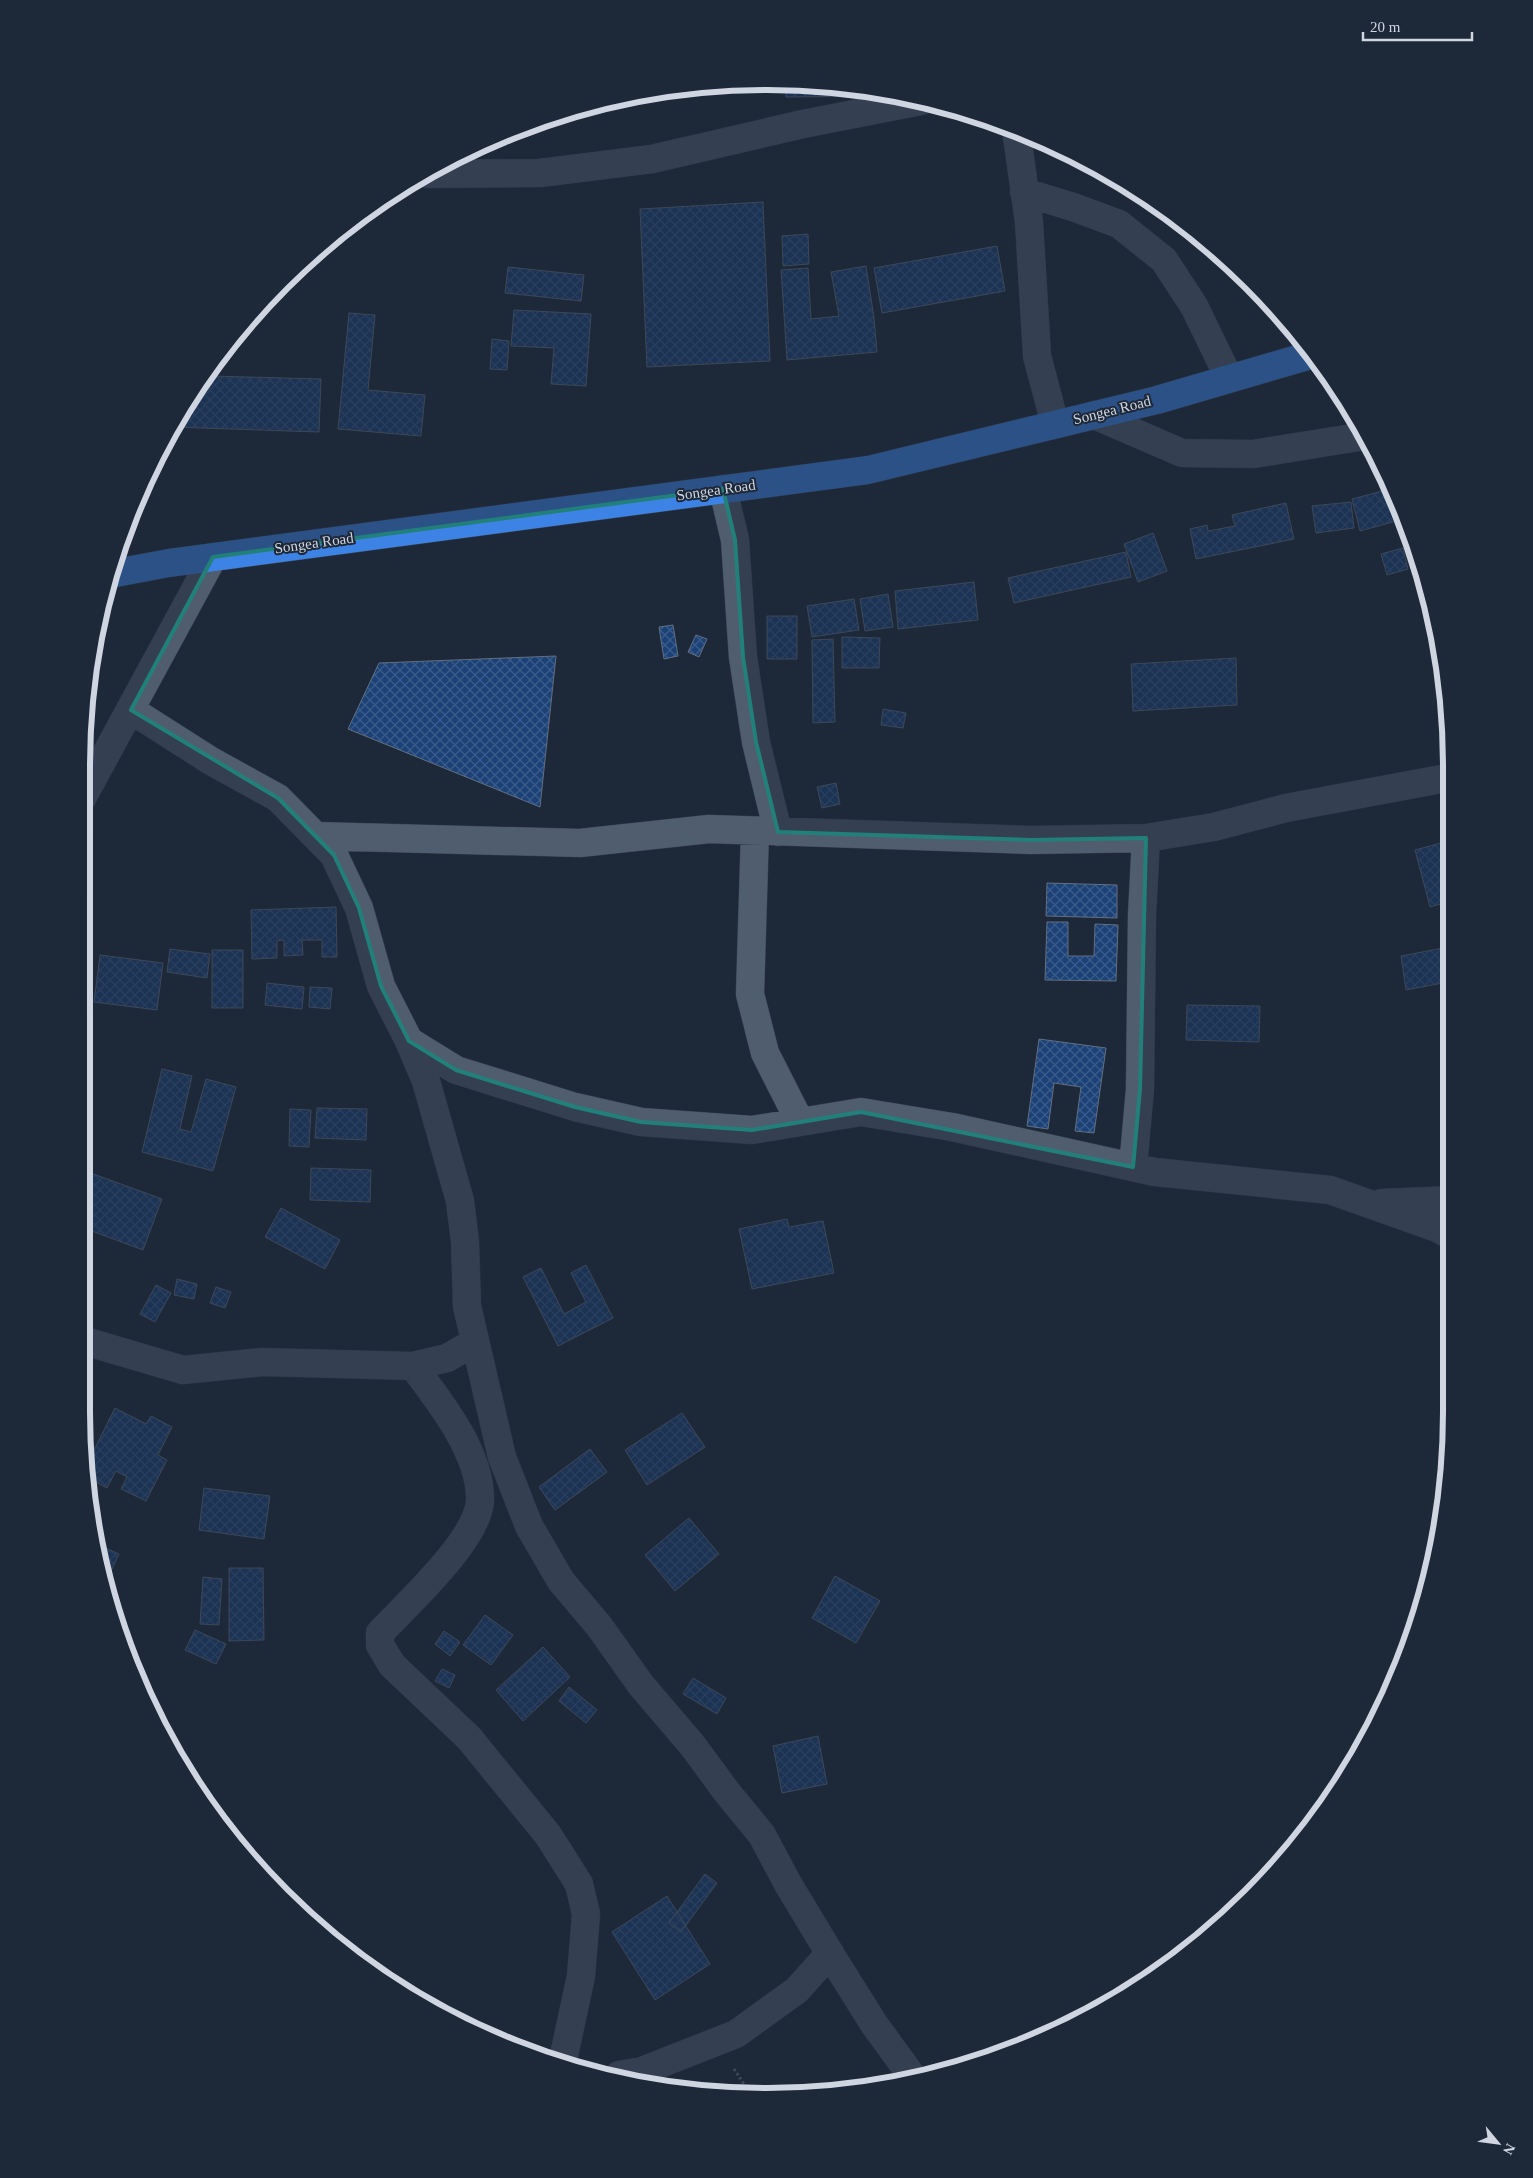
<svg xmlns="http://www.w3.org/2000/svg" width="1533" height="2178" viewBox="0 0 1533 2178" font-family="Georgia,serif">
<defs>
<pattern id="building-cross-hatch" width="8" height="8" patternUnits="userSpaceOnUse" patternTransform="scale(1.25)"><rect width="8" height="8" fill="#1b4177"/><path d="M0 0l8 8M0 8l8-8" fill="none" stroke="#3b5c8a"/></pattern>
</defs>
<rect width="100%" height="100%" fill="#1d2838"/>
<path fill="url(#building-cross-hatch)" stroke="#626f81" d="M785 83 899 94V96L786 97Z
M763 202 770 361 647 367 640 209Z
M808 234 809 264 783 266 782 236Z
M997 246 1005 291 882 313 874 268Z
M866 266 874 318 877 352 787 360 781 270 808 268 811 319 839 316 831 272Z
M508 267 584 275 581 301 505 293Z
M514 310 591 314 586 386 551 384 554 348 511 346Z
M349 313 375 315 368 390 425 395 421 436 338 429Z
M492 339 509 341 507 370 490 369Z
M210 376 321 379 319 432 172 427Z
M1390 489 1400 520 1360 531 1352 499Z
M1351 502 1354 528 1316 533 1312 506Z
M1286 503 1294 539 1196 559 1190 529 1207 525 1208 531 1235 526 1232 515Z
M1153 533 1167 571 1138 582 1124 544Z
M1403 548 1408 569 1387 575 1381 554Z
M1126 552 1131 577 1014 603 1008 578Z
M974 582 978 620 898 629 895 591Z
M888 594 893 627 865 631 860 599Z
M854 599 859 630 812 637 807 606Z
M767 616H797V659H767Z
M673 625 678 656 664 659 659 627Z
M696 635 707 639 699 657 688 652Z
M842 637 880 638 879 668H842Z
M833 639 835 722 813 723 812 640Z
M556 656 540 807 348 729 379 663Z
M1236 658 1237 705 1133 711 1131 664Z
M883 709 906 713 903 728 881 725Z
M836 783 840 804 822 808 817 787Z
M1452 840V901L1430 907 1415 850Z
M1047 883 1117 885V918L1046 916Z
M336 907 337 957H322V940H302L303 955 284 956V940L277 941V958L252 959 251 910Z
M1047 922H1068V956H1094L1095 924 1118 925 1116 981 1045 980Z
M1443 948 1448 982 1406 990 1401 956Z
M170 949 210 954 207 978 167 972Z
M212 950H243V1008H212Z
M100 955 163 963 157 1010 94 1002Z
M267 983 304 987 302 1009 265 1005Z
M310 987 332 988 330 1009 309 1007Z
M1187 1005 1260 1006 1259 1042 1186 1040Z
M81 1019 92 1022 84 1049 81 1048Z
M1039 1039 1106 1048 1094 1133 1075 1131 1081 1087 1054 1083 1048 1129 1027 1126Z
M162 1069 192 1076 180 1129 191 1132 206 1079 236 1087 213 1171 142 1152Z
M317 1108 367 1109 366 1140 315 1138Z
M290 1109 311 1110 309 1147 289 1146Z
M311 1168 371 1170 370 1202 310 1200Z
M88 1172 162 1199 143 1250 81 1227V1192Z
M281 1208 340 1240 325 1269 265 1237Z
M787 1219 789 1227 823 1221 834 1273 752 1289 739 1229Z
M586 1265 613 1318 558 1346 523 1277 541 1268 564 1314 586 1302 571 1273Z
M177 1279 197 1284 194 1299 174 1295Z
M156 1285 171 1293 155 1322 140 1314Z
M216 1287 231 1292 225 1308 210 1303Z
M115 1408 146 1424 151 1416 172 1427 158 1455 167 1460 146 1501 121 1489 127 1477 116 1471 107 1488 90 1479 88 1462Z
M682 1413 705 1447 647 1485 625 1450Z
M590 1449 607 1472 555 1510 539 1487Z
M204 1488 270 1496 264 1539 199 1530Z
M689 1518 719 1554 675 1591 645 1555Z
M99 1545 119 1554 104 1586Z
M229 1568H263L264 1640 229 1641Z
M835 1576 880 1601 856 1643 812 1618Z
M203 1577 222 1579 219 1625 200 1624Z
M485 1615 513 1635 491 1665 463 1645Z
M195 1630 226 1644 216 1664 185 1650Z
M444 1631 460 1642 450 1656 435 1644Z
M543 1647 570 1677 523 1721 496 1690Z
M442 1669 455 1675 449 1688 435 1681Z
M693 1678 726 1698 717 1714 683 1694Z
M569 1687 597 1710 586 1723 559 1701Z
M818 1736 827 1784 782 1793 773 1746Z
M705 1874 717 1883 681 1932 669 1923Z
M667 1896 710 1964 655 2000 612 1932Z"/>
<g fill="none" stroke-linecap="round" stroke-linejoin="round">
<g stroke="#3b4351" stroke-width="29">
<path id="minor" d="M1016 129 1029 222 1037 356 1055 424
M428 174 540 173 652 159 803 124 921 101
M1024 192 1073 207 1119 224 1164 260 1194 306 1229 378
M1094 415 1182 453 1253 454 1365 436
M723 489 735 540 743 657 756 742 778 832
M131 710 211 761 278 798 334 855 359 908 381 986 409 1041 456 1070 575 1107 641 1122 752 1130 861 1112 952 1127 1155 1172 1330 1190 1437 1228 1452 1236
M81 800 213 557
M755 831 750 994 765 1053 800 1122
M316 836 580 843 709 829 1031 840 1146 838 1214 827 1286 808 1452 777
M409 1041 426 1081 460 1201 465 1242 467 1306 502 1457 529 1526 561 1581 599 1626 641 1685 693 1746 726 1791 762 1835 788 1884 832 1957 874 2024 914 2079
M1133 1167 1140 1089 1142 915 1146 838
M1382 1203 1452 1200
M81 1340 183 1370 262 1362 413 1366 447 1358 475 1342
M413 1366C440 1402 481 1453 480 1500 479 1539 407 1604 380 1633V1645L392 1665 469 1738 548 1835 579 1884 586 1914 581 1976 563 2060
M619 2075 642 2071 736 2034 797 1990 830 1953"/>
</g>
<g stroke="#3b4351" stroke-width="29">
<path id="highway" d="M110 574 169 563 868 470 1157 400 1311 355"/>
</g>
<path stroke="#656f7d" stroke-width="3" stroke-dasharray="2.5 2.5" stroke-linecap="butt" d="M734 2069 744 2084 756 2096"/>
<use href="#minor" stroke="#505d6f" stroke-width="28"/>
<use href="#highway" stroke="#3c83e5" stroke-width="28"/>
</g>
<path d="M0 0H1533V2178H0ZM723 489 735 540 743 657 756 742 778 832 1031 840 1146 838 1140 1089 1133 1167 861 1112 752 1130 641 1122 575 1107 456 1070 409 1041 381 986 359 908 334 855 278 798 131 710 213 557Z" fill="#1d2838" fill-opacity=".55" fill-rule="evenodd"/>
<path fill="none" stroke="#22807a" stroke-width="4" stroke-linejoin="round" d="M723 489 735 540 743 657 756 742 778 832 1031 840 1146 838 1140 1089 1133 1167 861 1112 752 1130 641 1122 575 1107 456 1070 409 1041 381 986 359 908 334 855 278 798 131 710 213 557Z"/>
<g text-anchor="middle" dominant-baseline="central" stroke-width="4" stroke-linejoin="round" paint-order="stroke">
<g font-size="15" fill="#cfd6e1" stroke="#1d2838">
<text transform="translate(1112 410) rotate(-14)">Songea Road</text>
<text transform="translate(716 490) rotate(-8)">Songea Road</text>
<text transform="translate(314 543) rotate(-8)">Songea Road</text>
</g>
</g>
<path d="M0 0H1533V2178H0ZM766 90H767A676 676 0 0 1 1443 766V1412A676 676 0 0 1 767 2088H766A676 676 0 0 1 90 1412V766A676 676 0 0 1 766 90Z" fill="#1d2838" fill-rule="evenodd"/>
<path fill="none" stroke="#cfd6e1" stroke-width="6" d="M766 90H767A676 676 0 0 1 1443 766V1412A676 676 0 0 1 767 2088H766A676 676 0 0 1 90 1412V766A676 676 0 0 1 766 90Z"/>
<g transform="translate(1498 2143) rotate(119)" stroke="#1d2838" stroke-width="4" paint-order="stroke">
<path d="M0-4L9 19L0 12L-9 19Z" fill="#cfd6e1"/>
<text y="-8" font-size="14" font-weight="bold" text-anchor="middle" fill="#cfd6e1">N</text>
</g>
<path d="M1363 32v8h109v-8" fill="none" stroke="#cfd6e1" stroke-width="2.5"/>
<text x="1370" y="32" font-size="15" fill="#cfd6e1" stroke="#1d2838" stroke-width="4" paint-order="stroke">20 m</text>
</svg>
